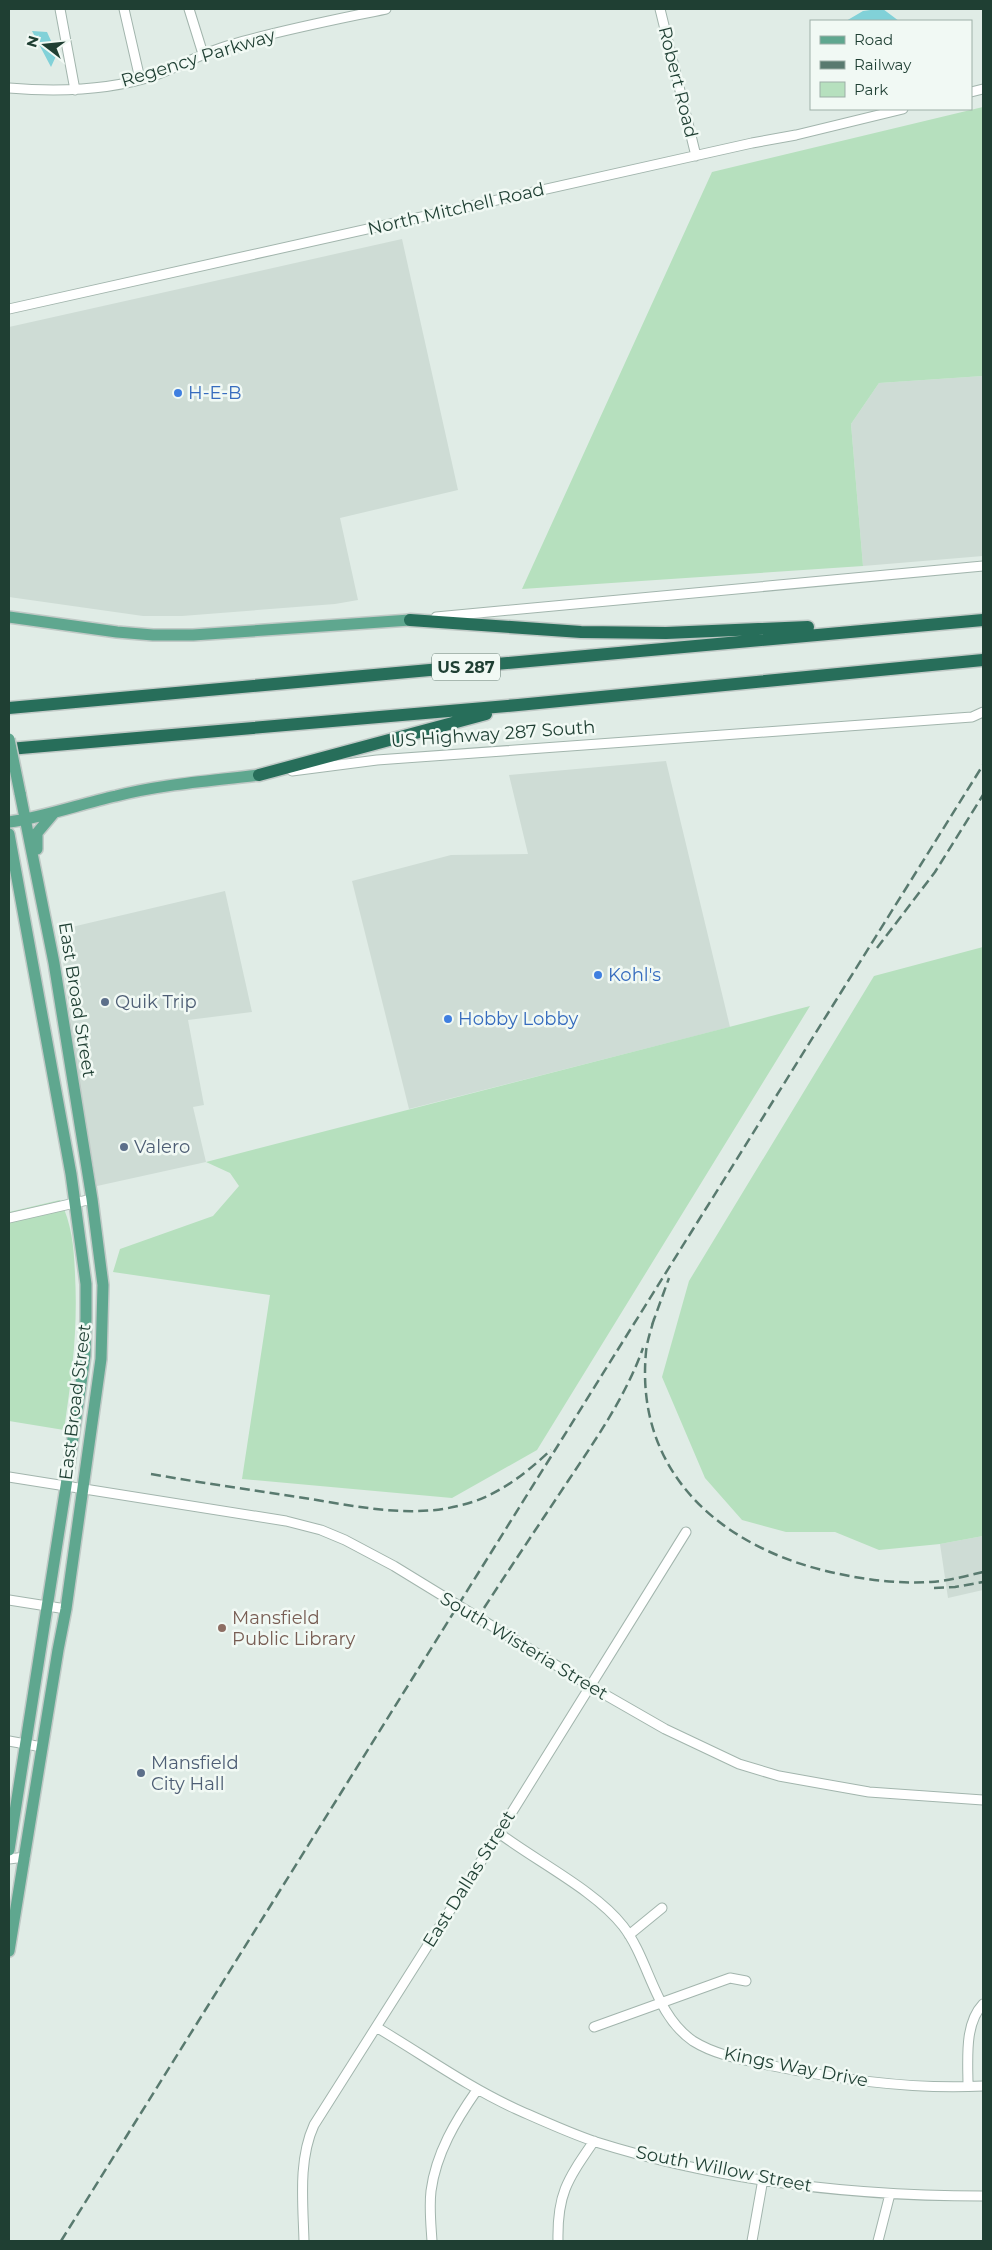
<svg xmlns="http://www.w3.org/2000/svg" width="992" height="2250" viewBox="0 0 992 2250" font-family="Montserrat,sans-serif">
<rect width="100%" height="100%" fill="#e0ece6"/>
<path fill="#cedcd5" d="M402 239 458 490 340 518 358 600 335 604 182 616H143L9 597V327Z
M983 376V556L863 566 851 424 879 383Z
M666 761 730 1027 409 1109 352 881 451 855 528 854 509 775Z
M225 891 252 1012 188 1020 204 1105 193 1107 206 1162 97 1186 79 1085 59 930Z
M983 1536V1590L948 1598 940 1544Z"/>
<path fill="#b6e0be" d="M983 107V376L879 383 851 424 863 566 522 589 712 172Z
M983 947V1536L940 1544 879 1550 835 1532H786L742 1520 705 1478 662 1377 689 1281 874 976Z
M810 1006 537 1450 452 1498 242 1479 270 1295 113 1272 120 1249 213 1216 239 1186 230 1173 206 1162Z
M60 1200C72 1224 74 1248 75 1274 78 1330 72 1375 64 1430L9 1421V1212Z"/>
<path fill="#81d1d8" d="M878 9H883L899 21H846L863 11Z
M32 31 47 32 57 54 51 67Z"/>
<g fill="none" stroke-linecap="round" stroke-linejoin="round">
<g stroke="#a2b5ad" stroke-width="11">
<path id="minor" d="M60 9 75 90
M124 9 140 79
M189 9 203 54
M660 9 696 156
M9 88C57 92 109 91 156 75 181 66 204 52 230 45 281 30 334 20 386 9
M971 92 983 89
M9 309 752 143 796 135 903 109
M436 617 983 566
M292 771 377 760 972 717 983 712
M9 1218 92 1199
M9 1477 286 1521 321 1530 345 1540 394 1566 590 1686 665 1729 739 1764 779 1776 869 1792 983 1800
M9 1600 66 1609
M9 1741 42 1747
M499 1833C536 1861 596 1891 623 1926 650 1961 654 2014 693 2041 717 2056 746 2060 773 2066 842 2080 913 2090 983 2086
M9 1859 25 1857
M629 1935 662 1908
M376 2027C422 2054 466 2086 516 2109 541 2120 569 2133 596 2142 720 2181 853 2196 983 2196
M594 2027 730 1978 746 1981
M968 2086C968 2060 964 2024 983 2004
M304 2241C303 2203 298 2160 314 2125L499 1833 686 1532
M432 2241C431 2225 429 2208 431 2191 436 2153 456 2120 477 2090
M558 2241C557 2193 568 2179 594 2141
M752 2241 763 2179
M878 2241 890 2194"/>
</g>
<g stroke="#c0c9c6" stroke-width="14">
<path id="major" d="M9 617 117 632 153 635H193L410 620
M9 822C45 817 80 804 116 796 163 784 211 781 259 775
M9 834 71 1174 86 1284V1318L85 1356 66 1486 9 1850
M37 849V833L53 814
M9 1951 58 1650 66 1609 101 1359 103 1285 92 1199 54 963 20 793"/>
</g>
<g stroke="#c0c9c6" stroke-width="15">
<path id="highway" d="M410 620 581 632 666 633 808 627
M9 708 983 620
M9 749 518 705 983 660
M259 775 486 714"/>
</g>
<use href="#minor" stroke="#fff" stroke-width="9"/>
<use href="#major" stroke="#5fa78f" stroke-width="11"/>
<use href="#highway" stroke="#276e5a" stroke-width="12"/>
<path stroke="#597a6f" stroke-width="2.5" stroke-dasharray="10 5" stroke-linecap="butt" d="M877 948 935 872 983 795
M654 1319C651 1330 647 1341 646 1352 635 1469 716 1543 822 1570 858 1579 894 1584 931 1582 948 1581 966 1576 983 1572
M652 1325 669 1278
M151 1474C202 1483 253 1490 304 1498 356 1506 410 1519 462 1505 498 1496 525 1474 551 1450
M934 1588 955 1587 983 1582
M484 1608C512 1565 540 1523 568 1481 596 1439 626 1396 643 1348
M61 2241 983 765"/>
<g stroke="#c0c9c6" stroke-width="14" stroke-linecap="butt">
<path id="major-bridge" d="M9 739 20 793"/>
</g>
<use href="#major-bridge" stroke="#5fa78f" stroke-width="11"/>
</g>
<g fill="#3f7fe0" stroke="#f1f9f4" stroke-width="2">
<circle cx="178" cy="393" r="5"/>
<circle cx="598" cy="975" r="5"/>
<circle cx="448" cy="1019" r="5"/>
</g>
<g fill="#5c6f8a" stroke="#f1f9f4" stroke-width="2">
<circle cx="105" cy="1002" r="5"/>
<circle cx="124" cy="1147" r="5"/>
<circle cx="141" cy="1773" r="5"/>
</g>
<circle fill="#8d6e63" stroke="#f1f9f4" stroke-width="2" cx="222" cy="1628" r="5"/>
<g text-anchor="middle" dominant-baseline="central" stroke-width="5" stroke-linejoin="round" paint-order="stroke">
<rect fill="#f1f9f4" stroke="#5e776d" stroke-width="1" x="432" y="653.5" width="68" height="27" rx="4"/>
<g font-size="16" font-weight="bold" fill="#1f3f33">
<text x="466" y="667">US 287</text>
</g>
<g font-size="18" fill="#1f3f33" stroke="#f1f9f4">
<text transform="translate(198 58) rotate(-17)">Regency Parkway</text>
<text transform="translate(678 82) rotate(76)">Robert Road</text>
<text transform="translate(456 209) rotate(-13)">North Mitchell Road</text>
<text transform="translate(493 734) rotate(-4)">US Highway 287 South</text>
<text transform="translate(77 1000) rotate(81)">East Broad Street</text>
<text transform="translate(75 1402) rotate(-83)">East Broad Street</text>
<text transform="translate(524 1646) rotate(31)">South Wisteria Street</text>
<text transform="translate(469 1879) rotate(-58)">East Dallas Street</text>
<text transform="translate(796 2067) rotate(11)">Kings Way Drive</text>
<text transform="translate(724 2169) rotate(11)">South Willow Street</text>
</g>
<g font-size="18" fill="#366cbe" stroke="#f1f9f4" text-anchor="start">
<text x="188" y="393">H-E-B</text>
<text x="608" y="975">Kohl's</text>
<text x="458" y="1019">Hobby Lobby</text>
</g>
<g font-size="18" fill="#4e5e75" stroke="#f1f9f4" text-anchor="start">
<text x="115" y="1002">Quik Trip</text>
<text x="134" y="1147">Valero</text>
<text x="151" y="1763">Mansfield<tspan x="151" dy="21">City Hall</tspan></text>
</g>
<g font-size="18" fill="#785e54" stroke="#f1f9f4" text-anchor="start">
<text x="232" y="1618">Mansfield<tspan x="232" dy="21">Public Library</tspan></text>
</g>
</g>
<rect width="992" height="2250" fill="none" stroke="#1f3f33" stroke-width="20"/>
<rect x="810" y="20" width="162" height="90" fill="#f1f9f4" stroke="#9dafa7"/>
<rect x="820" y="36" width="25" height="8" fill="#5fa78f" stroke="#9dafa7"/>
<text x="854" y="45" font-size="15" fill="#1f3f33">Road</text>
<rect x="820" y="61" width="25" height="8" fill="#597a6f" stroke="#9dafa7"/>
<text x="854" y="70" font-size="15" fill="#1f3f33">Railway</text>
<rect x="820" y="82" width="25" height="15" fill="#b6e0be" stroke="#9dafa7"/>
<text x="854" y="95" font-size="15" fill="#1f3f33">Park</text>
<g transform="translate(45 45) rotate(286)" stroke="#f1f9f4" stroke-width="4" paint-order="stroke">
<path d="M0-4L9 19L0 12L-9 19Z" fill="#1f3f33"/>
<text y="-8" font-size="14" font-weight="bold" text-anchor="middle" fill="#1f3f33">N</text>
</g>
</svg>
